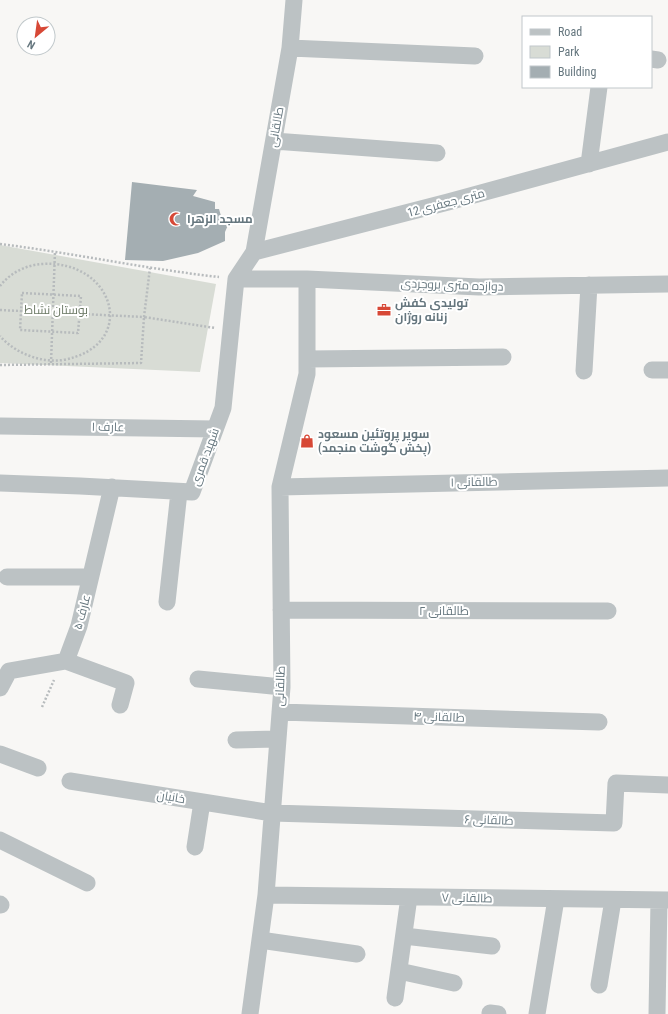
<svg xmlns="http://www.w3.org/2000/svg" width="668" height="1014" viewBox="0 0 668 1014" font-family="'Roboto Condensed',Cairo,sans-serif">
<rect width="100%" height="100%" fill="#f8f7f5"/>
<path fill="#d8dcd5" d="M0 245 216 284 200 372 0 363Z"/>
<path fill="#a4aeb2" d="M132 182 197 190 193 196 215 202V209H219L223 223 228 225 225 232V241L198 253 163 261 125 260Z"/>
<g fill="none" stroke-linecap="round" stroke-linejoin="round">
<path stroke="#b7bbbd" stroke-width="2.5" stroke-dasharray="2 2" stroke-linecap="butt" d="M0 244C73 253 146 269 219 277
M0 286C10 273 26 265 42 264 115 259 140 346 63 360 40 363 15 353 0 336
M22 293 81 296 78 333 20 330Z
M0 310 144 317 150 268
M51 363 55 251
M0 365 141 363 144 317 215 328
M42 707 54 680"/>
<path stroke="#bcc2c4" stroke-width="17" d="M290 48 475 56
M651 59 658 60
M274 141 437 153
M589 164 599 87
M254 252 290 48 294 0
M236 279H307L479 287 668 284
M307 359 503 357
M652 370H668
M584 371 589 285
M0 426 215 429
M0 483 80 486 192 492 223 408 236 279 254 252 448 202 668 142
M280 487 668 478
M7 577H90
M167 602 179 492
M281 610 608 611
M66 661 126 683 120 705
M198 679 282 687
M0 688 9 671 66 661 79 626 112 487
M280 712 599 722
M236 740 278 739
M0 754 38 768
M70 781 272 813 614 823 616 783 668 785
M0 840 87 883
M195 847 202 802
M266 895 668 900
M0 904 1 905
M404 936 492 946
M260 940 357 954
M399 971 454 983
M599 985 613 900
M395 998 409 897
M490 1013 498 1014
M250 1014 266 895 282 687 280 487 307 374V279
M537 1014 556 899
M657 1014 659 900"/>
</g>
<defs>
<g id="mosque-bare" transform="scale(1.08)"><path d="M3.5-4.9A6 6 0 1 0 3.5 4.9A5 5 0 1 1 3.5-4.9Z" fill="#d74836" stroke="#fff" stroke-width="2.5" paint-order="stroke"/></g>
<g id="office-bare" transform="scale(1.08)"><path d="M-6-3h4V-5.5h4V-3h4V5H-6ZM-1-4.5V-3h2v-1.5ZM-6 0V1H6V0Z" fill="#d74836" stroke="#fff" stroke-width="2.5" paint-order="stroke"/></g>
<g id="shop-bare" transform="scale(1.08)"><path d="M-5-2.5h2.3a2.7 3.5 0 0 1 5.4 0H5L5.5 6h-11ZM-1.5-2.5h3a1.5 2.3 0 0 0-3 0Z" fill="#d74836" stroke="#fff" stroke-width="2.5" paint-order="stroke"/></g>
</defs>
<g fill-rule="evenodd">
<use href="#mosque-bare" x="176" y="219"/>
<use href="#office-bare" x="384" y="310"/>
<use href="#shop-bare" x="307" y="441"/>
</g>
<g text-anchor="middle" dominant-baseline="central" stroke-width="4" stroke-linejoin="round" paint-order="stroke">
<g font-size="12" fill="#65767e" stroke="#fff">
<text transform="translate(276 127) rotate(-80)">طالقانی</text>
<text transform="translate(446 203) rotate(-15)">12 متری جعفری</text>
<text transform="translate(452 285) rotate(2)">دوازده متری بروجردی</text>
<text transform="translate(108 427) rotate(1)">عارف ۱</text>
<text transform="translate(205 457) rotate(-70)">شهید قمری</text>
<text transform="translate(474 482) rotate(-1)">طالقانی ۱</text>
<text x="444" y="611">طالقانی ۲</text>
<text transform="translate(82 612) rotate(-75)">عارف ۵</text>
<text transform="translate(280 686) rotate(-88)">طالقانی</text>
<text transform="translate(439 717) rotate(2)">طالقانی ۴</text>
<text transform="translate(171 797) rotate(9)">خانیان</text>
<text transform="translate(489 820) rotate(2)">طالقانی ۶</text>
<text transform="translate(467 898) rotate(1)">طالقانی ۷</text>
</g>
<g font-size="12" font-weight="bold" fill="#65767e" stroke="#fff" text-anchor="start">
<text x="187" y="219">مسجد الزهرا</text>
<text x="395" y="303">تولیدی کفش<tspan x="395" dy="14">زنانه روژان</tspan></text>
<text x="318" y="434">سوپر پروتئین مسعود<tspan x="318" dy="14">(پخش گوشت منجمد)</tspan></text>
</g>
<g font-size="12" fill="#697763" stroke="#fff">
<text x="56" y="310">بوستان نشاط</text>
</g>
</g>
<rect x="522" y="16" width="130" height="72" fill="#ffffff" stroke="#c1c8cb"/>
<rect x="530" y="29" width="20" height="6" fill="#bcc2c4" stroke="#c1c8cb"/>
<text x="558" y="36" font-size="12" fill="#65767e">Road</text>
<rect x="530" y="46" width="20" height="12" fill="#d8dcd5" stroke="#c1c8cb"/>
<text x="558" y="56" font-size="12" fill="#65767e">Park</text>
<rect x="530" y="66" width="20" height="12" fill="#a4aeb2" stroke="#c1c8cb"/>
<text x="558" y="76" font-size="12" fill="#65767e">Building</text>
<g transform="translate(36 36) rotate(209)"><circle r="19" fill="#ffffff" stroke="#c1c8cb"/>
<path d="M0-3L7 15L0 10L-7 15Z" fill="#d74836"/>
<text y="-6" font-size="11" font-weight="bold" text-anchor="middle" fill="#65767e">N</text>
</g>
</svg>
